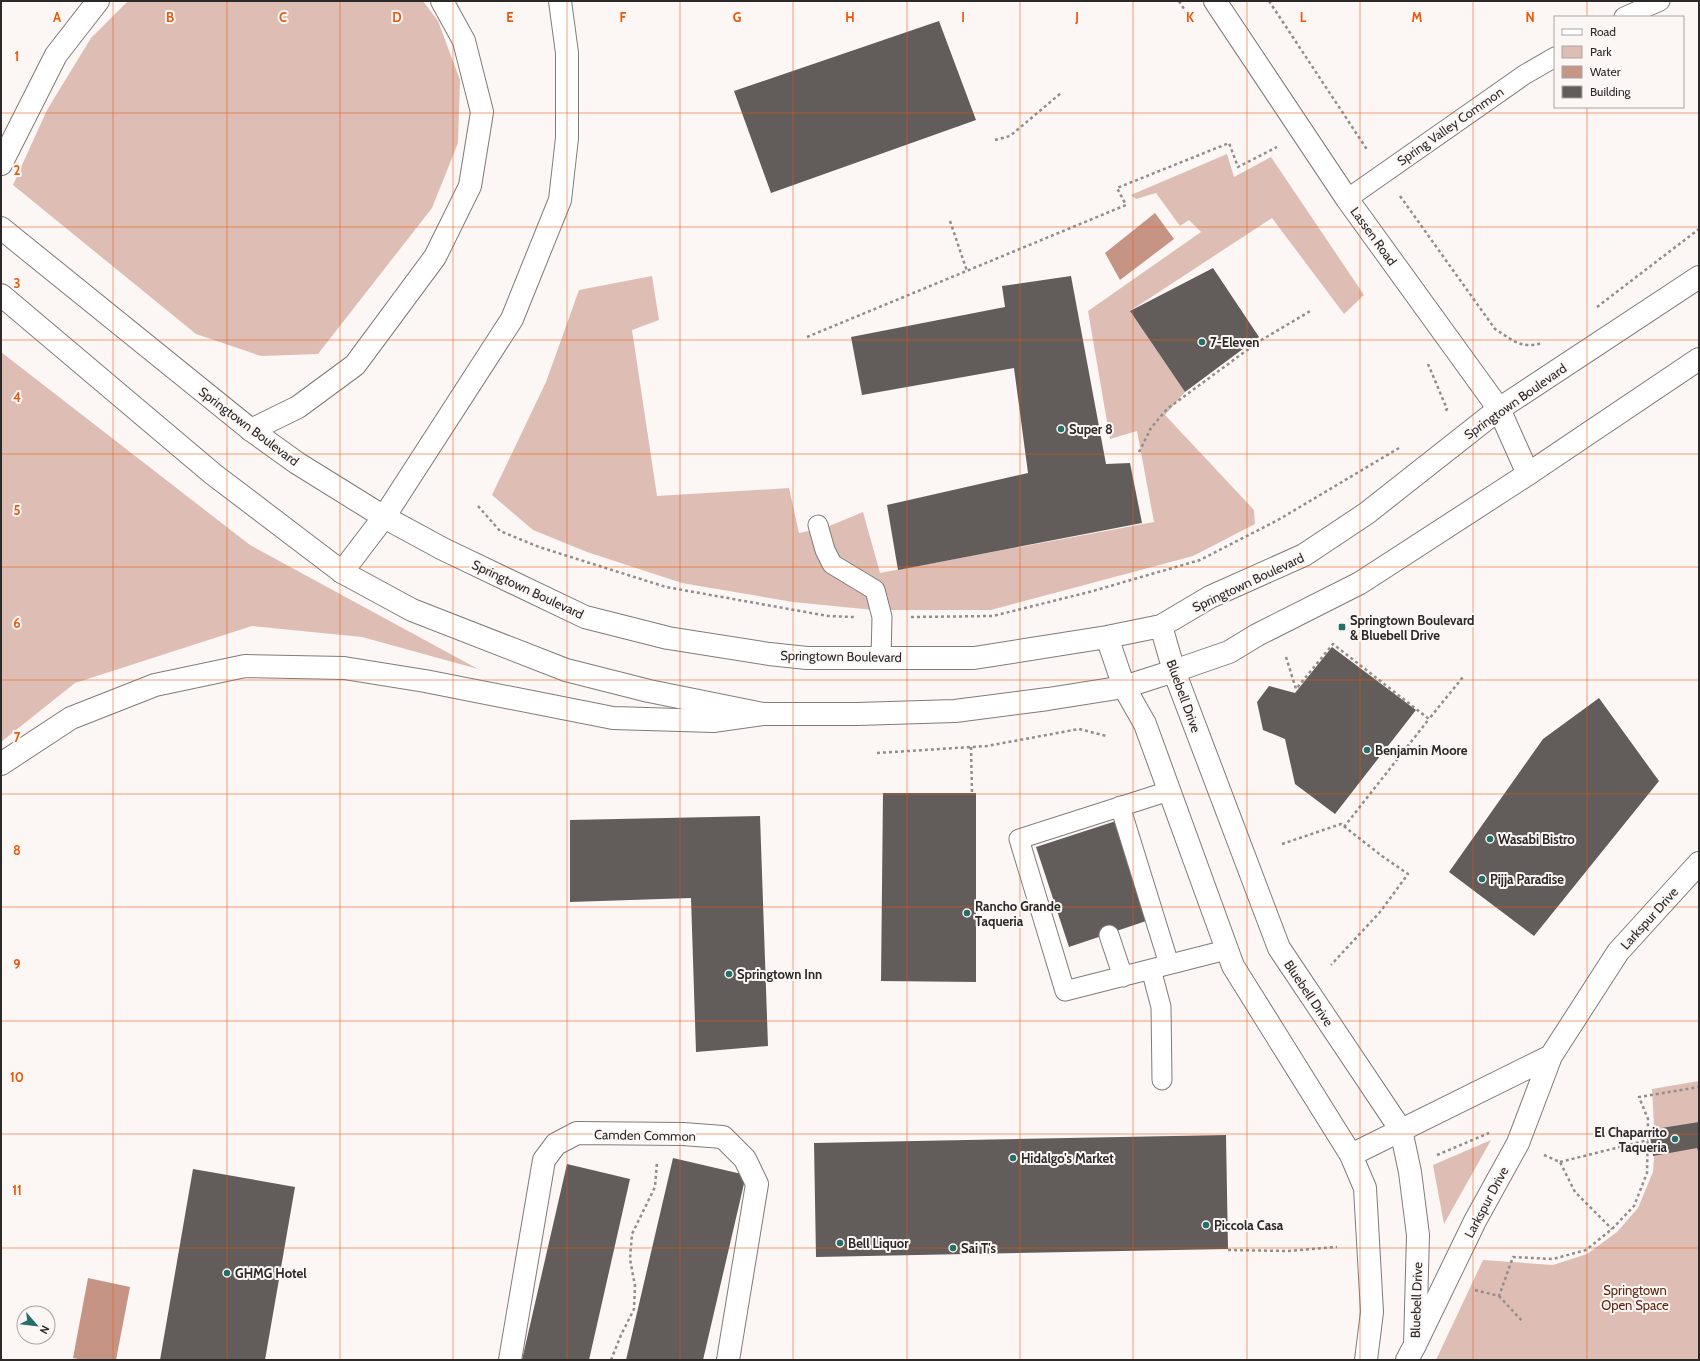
<svg xmlns="http://www.w3.org/2000/svg" width="1700" height="1361" viewBox="0 0 1700 1361" font-family="Cabin,sans-serif">
<rect width="100%" height="100%" fill="#fcf6f4"/>
<path fill="#debeb4" d="M128 1H423L438 21 460 80 458 143 432 208 318 354 261 356 196 334 13 185 47 110 91 38Z
M1227 154 1234 177 1271 157 1364 295 1344 314 1272 218 1130 311 1185 392 1165 415 1254 510 1255 524 1193 556 991 610H874L793 602 682 583 587 552 533 530 492 495 546 382 579 290 652 276 659 320 632 330 657 496 789 488 799 533 827 527 863 512 880 573 1154 522 1137 431 1110 439 1088 311 1201 232 1189 220 1180 226 1156 193 1136 199 1131 195Z
M1 352 250 545 478 669 362 637 252 626 75 683 1 742Z
M1699 1081V1360H1436L1483 1260 1553 1265 1587 1254 1617 1232 1638 1208 1653 1172 1655 1144 1652 1089Z
M1491 1140 1444 1224 1433 1165Z"/>
<path fill="#c59485" d="M1155 213 1174 239 1120 280 1105 253Z
M88 1278 130 1287 116 1360H83L73 1358Z"/>
<path fill="#625d5b" d="M939 21 976 120 771 193 734 91Z
M1213 268 1259 337 1185 392 1130 311Z
M1071 276 1106 464 1130 463 1142 523 898 570 887 505 1028 473 1014 368 862 395 851 337 1005 307 1002 286Z
M1332 647 1416 710 1335 814 1295 784 1285 739 1263 730 1257 702 1269 686 1295 693Z
M1599 698 1659 781 1534 936 1449 872 1543 739Z
M883 793H976V982L881 981Z
M760 816 768 1046 696 1052 691 898 570 902V820Z
M1122 819 1155 918 1069 947 1036 847Z
M1699 1122V1154L1697 1148 1653 1156 1649 1130Z
M1226 1135 1228 1249 816 1257 814 1143Z
M673 1158 746 1175 703 1360H626Z
M567 1164 630 1179 589 1360H522Z
M193 1169 295 1187 265 1360H160Z"/>
<g fill="none" stroke-linecap="round" stroke-linejoin="round">
<g stroke="#817b79" stroke-width="21">
<path id="service" d="M1624 17 1660 1
M1347 199 1524 75 1555 57
M818 525 825 550 832 564 875 590 882 617 881 658
M1169 791 1019 839 1065 991 1226 950
M1120 806 1169 964
M1109 935 1123 977
M1151 969 1161 1007 1162 1080"/>
</g>
<g stroke="#817b79" stroke-width="24">
<path id="minor" d="M1215 1 1347 199 1499 409 1528 474
M1351 1155 1551 1056
M1415 1345 1475 1221 1518 1143 1551 1056 1618 952 1699 863
M510 1360 544 1160 556 1144 577 1133 683 1134 723 1137 745 1159 757 1184 728 1360"/>
</g>
<g stroke="#817b79" stroke-width="24">
<path id="tertiary" d="M251 430 297 463 384 517 443 549 585 617 668 638 769 654 807 658H974L1107 637 1161 626 1210 597 1304 555 1367 513 1499 409 1699 277
M342 572 412 610 566 670 649 691 763 714H857L955 711 1048 699 1124 687 1174 671 1229 652 1257 635 1360 583 1528 474 1699 359
M1161 626 1174 671 1279 948 1401 1130 1410 1172 1418 1235 1415 1345 1407 1360
M1107 637 1124 687 1145 724 1233 966 1351 1155 1365 1188 1372 1312 1366 1360"/>
</g>
<g stroke="#817b79" stroke-width="24">
<path id="primary" d="M1 228 251 430
M1 295 213 474 342 572"/>
</g>
<g stroke="#817b79" stroke-width="24">
<path id="motorway" d="M1 164 56 55 98 1
M251 430 298 407 355 365 435 257 470 186 482 112 464 41 442 1
M342 572 384 517 512 319 560 200 567 138V53L560 1
M1 764 71 718 155 685 245 666 344 668 425 681 613 718 713 721 763 714"/>
</g>
<path stroke="#928e8d" stroke-width="2.5" stroke-dasharray="3 3" stroke-linecap="butt" d="M1179 1 1186 12
M1269 1 1368 151
M995 140 1010 136 1061 93
M1400 196 1495 329C1514 341 1520 349 1543 343
M950 221 967 271
M1597 307 1699 229
M807 337 1126 205 1117 188 1229 143 1238 167 1277 147
M1428 364 1447 409 1444 412
M1139 452 1151 428 1167 409 1258 342 1312 310
M478 506 500 531 539 547 666 587 828 616 854 617
M911 617 993 616 1093 591 1200 560 1278 520 1399 448
M1286 657 1296 689 1333 644 1429 719 1463 677
M971 747 972 793
M877 753 987 746 1079 729 1106 736
M1344 827 1429 719
M1282 844 1341 824 1382 856 1408 874 1380 912 1331 965
M1437 1155 1489 1133
M1544 1155 1560 1162 1575 1192 1612 1229
M1560 1162 1648 1140
M1228 1250 1287 1251 1337 1247
M1475 1290 1499 1296 1513 1257 1553 1259 1586 1250 1612 1229 1634 1206 1647 1173 1648 1119 1639 1097 1699 1087
M1499 1296 1523 1322
M611 1360 621 1335 634 1309 635 1286 630 1259 632 1234 655 1187 657 1162"/>
<use href="#service" stroke="#fff" stroke-width="19"/>
<use href="#minor" stroke="#fff" stroke-width="22"/>
<use href="#tertiary" stroke="#fff" stroke-width="22"/>
<use href="#primary" stroke="#fff" stroke-width="22"/>
<use href="#motorway" stroke="#fff" stroke-width="22"/>
</g>
<path fill="none" stroke="#e8590c" stroke-width="1" stroke-opacity="0.55" d="M113 1V1360M227 1V1360M340 1V1360M453 1V1360M567 1V1360M680 1V1360M793 1V1360M907 1V1360M1020 1V1360M1133 1V1360M1247 1V1360M1360 1V1360M1473 1V1360M1587 1V17M1587 107V1360M1 113H1699M1 227H1699M1 340H1699M1 454H1699M1 567H1699M1 680H1699M1 794H1699M1 907H1699M1 1021H1699M1 1134H1699M1 1248H1699"/>
<g fill="#256e69" stroke="#fcf6f4" stroke-width="1.5">
<circle cx="1202" cy="342" r="4"/>
<circle cx="1061" cy="429" r="4"/>
<rect x="1338" y="623" width="8" height="8" rx="2"/>
<circle cx="1367" cy="750" r="4"/>
<circle cx="1490" cy="839" r="4"/>
<circle cx="1482" cy="879" r="4"/>
<circle cx="967" cy="913" r="4"/>
<circle cx="729" cy="974" r="4"/>
<circle cx="1675" cy="1139" r="4"/>
<circle cx="1013" cy="1158" r="4"/>
<circle cx="1206" cy="1225" r="4"/>
<circle cx="840" cy="1243" r="4"/>
<circle cx="953" cy="1248" r="4"/>
<circle cx="227" cy="1273" r="4"/>
</g>
<g text-anchor="middle" dominant-baseline="central" stroke-width="4" stroke-linejoin="round" paint-order="stroke">
<g font-size="13" fill="#2c2a29" stroke="#fcf6f4">
<text transform="translate(1450 126) rotate(-35)">Spring Valley Common</text>
<text transform="translate(1374 236) rotate(54)">Lassen Road</text>
<text transform="translate(1515 401) rotate(-35)">Springtown Boulevard</text>
<text transform="translate(249 426) rotate(37)">Springtown Boulevard</text>
<text transform="translate(1248 582) rotate(-25)">Springtown Boulevard</text>
<text transform="translate(528 589) rotate(25)">Springtown Boulevard</text>
<text transform="translate(841 656) rotate(1)">Springtown Boulevard</text>
<text transform="translate(1184 696) rotate(70)">Bluebell Drive</text>
<text transform="translate(1649 918) rotate(-48)">Larkspur Drive</text>
<text transform="translate(1309 993) rotate(56)">Bluebell Drive</text>
<text transform="translate(645 1135) rotate(1)">Camden Common</text>
<text transform="translate(1486 1202) rotate(-62)">Larkspur Drive</text>
<text transform="translate(1416 1300) rotate(-88)">Bluebell Drive</text>
</g>
<g font-size="13" font-weight="bold" fill="#2c2a29" stroke="#fcf6f4" text-anchor="start">
<text x="1210" y="342">7-Eleven</text>
<text x="1069" y="429">Super 8</text>
<text x="1350" y="620">Springtown Boulevard<tspan x="1350" dy="15">&amp; Bluebell Drive</tspan></text>
<text x="1375" y="750">Benjamin Moore</text>
<text x="1498" y="839">Wasabi Bistro</text>
<text x="1490" y="879">Pijja Paradise</text>
<text x="975" y="906">Rancho Grande<tspan x="975" dy="15">Taqueria</tspan></text>
<text x="737" y="974">Springtown Inn</text>
<text x="1667" y="1132" text-anchor="end">El Chaparrito<tspan x="1667" dy="15">Taqueria</tspan></text>
<text x="1021" y="1158">Hidalgo's Market</text>
<text x="1214" y="1225">Piccola Casa</text>
<text x="848" y="1243">Bell Liquor</text>
<text x="961" y="1248">Sai T's</text>
<text x="235" y="1273">GHMG Hotel</text>
</g>
<g font-size="13" fill="#622511" stroke="#fcf6f4">
<text x="1635" y="1290">Springtown<tspan x="1635" dy="15">Open Space</tspan></text>
</g>
</g>
<g font-size="13" text-anchor="middle" font-weight="bold" fill="#e8590c" stroke="#fcf6f4" stroke-width="4" stroke-linejoin="round" paint-order="stroke">
<text x="57" y="22">A</text>
<text x="170" y="22">B</text>
<text x="283" y="22">C</text>
<text x="397" y="22">D</text>
<text x="510" y="22">E</text>
<text x="623" y="22">F</text>
<text x="737" y="22">G</text>
<text x="850" y="22">H</text>
<text x="963" y="22">I</text>
<text x="1077" y="22">J</text>
<text x="1190" y="22">K</text>
<text x="1303" y="22">L</text>
<text x="1417" y="22">M</text>
<text x="1530" y="22">N</text>
<text x="17" y="61">1</text>
<text x="17" y="175">2</text>
<text x="17" y="288">3</text>
<text x="17" y="402">4</text>
<text x="17" y="515">5</text>
<text x="17" y="628">6</text>
<text x="17" y="742">7</text>
<text x="17" y="855">8</text>
<text x="17" y="969">9</text>
<text x="17" y="1082">10</text>
<text x="17" y="1195">11</text>
</g>
<rect width="1700" height="1361" fill="none" stroke="#2c2a29" stroke-width="4"/>
<rect x="1554" y="16" width="130" height="92" fill="#fcf6f4" stroke="#a9a4a3"/>
<rect x="1562" y="29" width="20" height="6" fill="#ffffff" stroke="#a9a4a3"/>
<text x="1590" y="36" font-size="12" fill="#2c2a29">Road</text>
<rect x="1562" y="46" width="20" height="12" fill="#debeb4" stroke="#a9a4a3"/>
<text x="1590" y="56" font-size="12" fill="#2c2a29">Park</text>
<rect x="1562" y="66" width="20" height="12" fill="#c59485" stroke="#a9a4a3"/>
<text x="1590" y="76" font-size="12" fill="#2c2a29">Water</text>
<rect x="1562" y="86" width="20" height="12" fill="#625d5b" stroke="#a9a4a3"/>
<text x="1590" y="96" font-size="12" fill="#2c2a29">Building</text>
<g transform="translate(36 1325) rotate(118)"><circle r="19" fill="#fcf6f4" stroke="#a9a4a3"/>
<path d="M0-3L7 15L0 10L-7 15Z" fill="#256e69"/>
<text y="-6" font-size="11" font-weight="bold" text-anchor="middle" fill="#2c2a29">N</text>
</g>
</svg>
